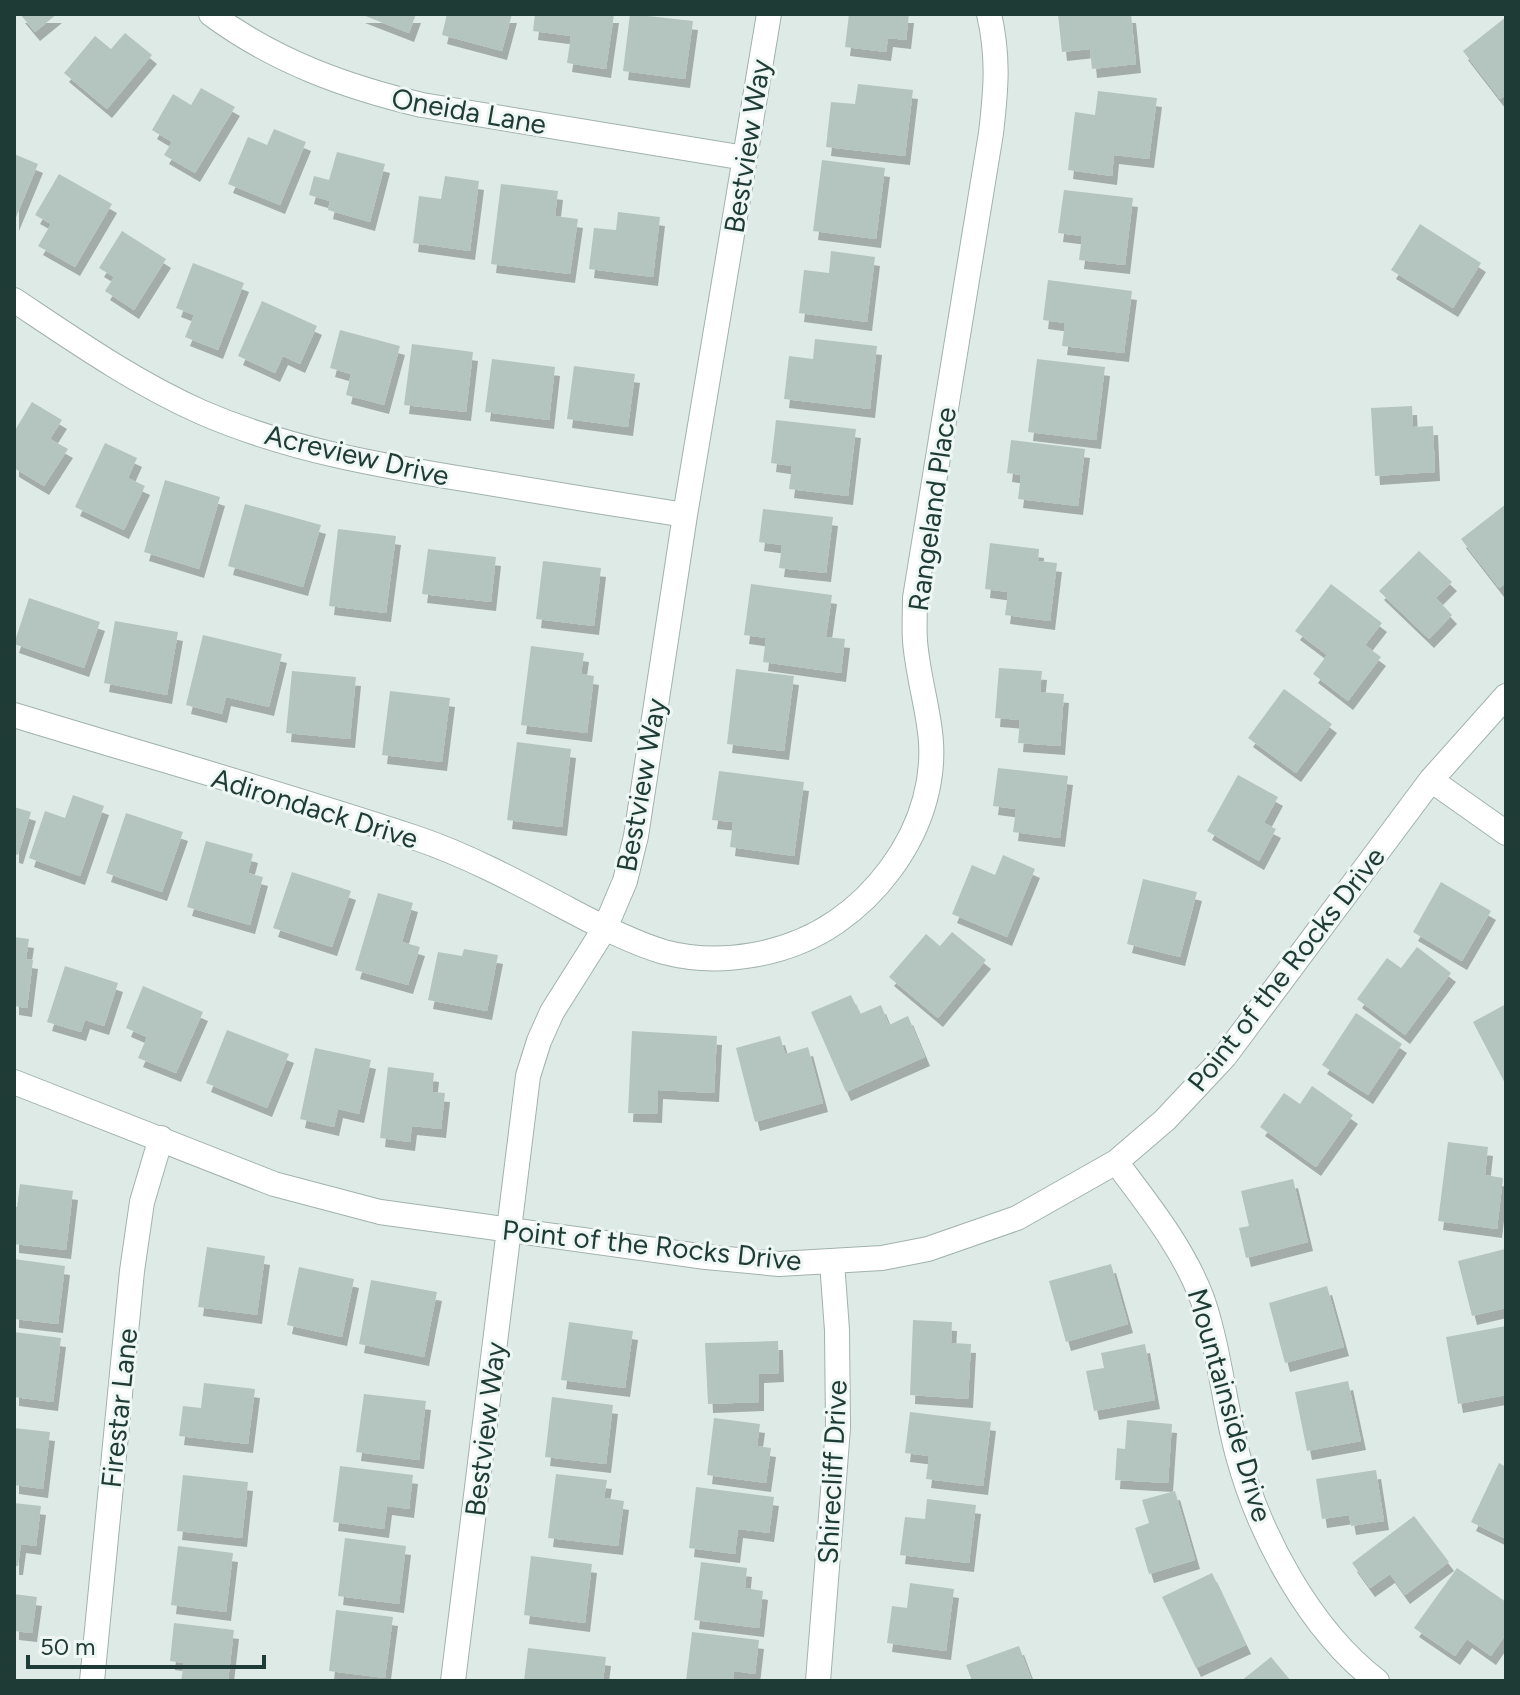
<svg xmlns="http://www.w3.org/2000/svg" width="1520" height="1695" viewBox="0 0 1520 1695" font-family="Figtree,sans-serif">
<defs>
<filter id="shadow"><feDropShadow dx="5" dy="9" stdDeviation="0" flood-color="#0004"/></filter>
</defs>
<rect width="100%" height="100%" fill="#deeae6"/>
<path fill="#b4c5bf" filter="url(#shadow)" d="M20 14H57L35 32Z
M360 14H416L409 33Z
M447 14H512L502 51 442 35Z
M535 14H614L606 69 567 63 571 36 533 31Z
M630 14 693 21 685 79 623 71Z
M849 14H909L906 40 888 38 886 52 845 47Z
M1058 14H1131L1136 64 1092 69 1090 49 1062 52Z
M1506 17V95L1500 99 1463 51Z
M125 33 152 55 107 109 64 73 95 36 111 49Z
M858 84 913 90 905 156 826 147 831 102 855 104Z
M201 88 235 107 195 173 164 155 172 142 152 130 173 94 191 105Z
M1098 91 1157 98 1149 159 1114 155 1112 176 1068 170 1075 112 1095 115Z
M274 129 306 142 280 205 228 184 248 137 267 145Z
M337 152 385 164 370 222 328 210 330 201 309 195 314 176 329 180Z
M14 154 38 164 14 222Z
M822 160 885 168 876 239 813 231Z
M59 174 112 204 75 267 38 246 51 224 35 215Z
M445 176 479 181 470 251 413 243 419 196 441 199Z
M501 184 558 191 555 216 578 219 570 274 491 264Z
M1064 190 1133 198 1125 265 1079 260 1082 236 1058 233Z
M618 212 660 217 653 277 589 269 594 228 616 230Z
M1420 224 1481 263 1453 308 1391 270Z
M122 231 166 259 134 310 105 291 114 277 99 268Z
M831 251 875 257 867 322 799 313 804 270 829 273Z
M193 263 244 283 218 350 185 337 194 315 176 308Z
M1048 280 1132 291 1124 353 1062 346 1065 323 1043 320Z
M262 301 317 326 300 364 283 356 275 373 238 356Z
M340 330 400 346 384 405 346 395 351 374 330 368Z
M815 339 877 346 870 409 784 399 789 356 813 359Z
M412 344 473 352 466 412 404 405Z
M492 359 555 367 549 420 485 412Z
M1037 359 1105 367 1096 440 1028 432Z
M574 366 635 374 628 427 567 419Z
M32 402 62 420 50 439 68 449 44 486 14 468V432Z
M1412 406 1413 427 1433 426 1435 472 1375 476 1371 408Z
M776 420 856 429 848 496 789 489 792 466 771 463Z
M1011 440 1085 449 1078 506 1018 499 1021 475 1007 473Z
M105 443 137 458 128 478 145 486 124 530 75 507Z
M165 480 220 497 199 569 144 552Z
M245 504 321 525 303 587 228 566Z
M1506 504V583L1499 588 1461 539Z
M763 509 833 517 826 573 779 568 782 545 759 542Z
M338 529 396 536 386 613 329 606Z
M990 543 1039 549 1038 561 1057 563 1050 621 1005 615 1008 592 985 589Z
M428 549 496 557 491 602 422 594Z
M1419 551 1452 582 1436 598 1452 615 1429 639 1379 591Z
M543 561 601 568 594 626 536 619Z
M751 584 832 595 826 637 845 639 841 673 763 662 766 638 744 635Z
M1331 584 1382 623 1365 645 1381 657 1348 701 1313 674 1327 655 1295 631Z
M29 598 100 622 84 668 14 644Z
M115 621 178 632 167 695 104 683Z
M203 635 282 654 269 707 226 697 222 714 186 705Z
M531 646 584 653 581 674 594 676 587 733 521 725Z
M999 668 1042 671 1040 692 1064 694 1060 746 1018 743 1020 720 995 718Z
M736 669 794 676 784 751 727 744Z
M292 671 356 677 350 739 286 733Z
M1284 689 1332 724 1296 773 1248 738Z
M390 691 450 698 442 762 382 755Z
M517 742 571 749 562 827 507 820Z
M998 768 1068 776 1060 838 1013 832 1016 809 993 806Z
M719 771 804 782 794 856 730 847 733 822 712 820Z
M1238 775 1278 797 1264 823 1276 829 1259 861 1207 831Z
M73 795 104 806 80 876 29 858 45 811 65 818Z
M14 807 31 812 18 855 14 854Z
M126 813 183 832 162 892 106 873Z
M206 841 253 854 248 873 263 877 250 925 187 907Z
M1003 855 1035 869 1007 937 952 914 972 865 995 875Z
M292 872 351 891 332 947 273 928Z
M1143 879 1197 892 1180 957 1127 944Z
M1441 882 1491 911 1462 961 1413 932Z
M378 893 413 903 402 942 420 947 408 985 355 970Z
M952 932 986 960 938 1018 889 977 926 934 940 946Z
M14 937 29 939 26 959 33 960 27 1008 14 1006Z
M1417 947 1451 973 1405 1035 1357 999 1387 958 1401 968Z
M464 949 498 955 487 1011 428 1000 438 952 462 956Z
M65 966 118 983 104 1026 85 1020 81 1032 47 1022Z
M143 986 203 1012 176 1073 138 1058 147 1037 126 1028Z
M851 995 860 1014 881 1005 889 1025 908 1016 925 1057 846 1092 811 1012Z
M1506 1004V1085L1473 1022Z
M1356 1013 1402 1044 1368 1095 1322 1065Z
M227 1030 289 1054 267 1108 206 1083Z
M632 1031 717 1036 714 1093 658 1090 657 1114 628 1113Z
M780 1036 785 1054 808 1047 823 1103 755 1122 736 1048Z
M315 1048 371 1060 359 1114 338 1109 334 1127 300 1119Z
M388 1067 434 1073 432 1092 445 1093 441 1129 412 1126 410 1142 380 1138Z
M1312 1086 1353 1115 1316 1167 1260 1127 1284 1093 1300 1104Z
M1448 1142 1488 1147 1485 1175 1503 1178 1497 1229 1438 1221Z
M1293 1179 1308 1242 1246 1258 1239 1228 1249 1226 1241 1191Z
M20 1184 73 1191 66 1250 14 1244V1207H17Z
M207 1247 265 1256 257 1315 198 1307Z
M1505 1249 1506 1308 1472 1316 1458 1261Z
M14 1259 65 1266 58 1324 14 1319Z
M1111 1264 1128 1324 1066 1342 1049 1281Z
M299 1267 354 1279 342 1337 287 1325Z
M371 1280 437 1292 424 1357 359 1344Z
M1327 1286 1344 1347 1285 1363 1269 1303Z
M913 1320 952 1322 951 1343 971 1344 968 1399 910 1395Z
M569 1322 633 1331 625 1388 561 1380Z
M1506 1326V1395L1458 1404 1446 1337Z
M14 1332 61 1338 53 1402 14 1397Z
M778 1341 779 1373 759 1374V1402L708 1404 705 1343Z
M1145 1344 1155 1400 1094 1411 1086 1371 1104 1368 1101 1353Z
M1348 1381 1361 1441 1307 1451 1295 1392Z
M204 1383 255 1389 248 1444 179 1436 183 1406 201 1408Z
M364 1394 426 1401 419 1460 356 1452Z
M552 1397 613 1405 606 1464 545 1457Z
M910 1412 991 1422 983 1486 926 1479 929 1456 905 1453Z
M714 1418 760 1424 757 1446 771 1448 766 1483 707 1475Z
M1127 1420 1172 1424 1168 1483 1115 1480 1117 1448 1125 1449Z
M14 1428 50 1432 43 1489 14 1485Z
M1499 1463 1506 1467V1539L1471 1522Z
M340 1466 413 1475 409 1509 387 1506 384 1529 333 1522Z
M1376 1470 1384 1521 1351 1526 1349 1515 1322 1519 1316 1479Z
M556 1474 607 1480 604 1498 624 1501 618 1546 548 1538Z
M183 1475 248 1482 242 1538 177 1531Z
M696 1487 774 1497 769 1533 738 1529 735 1554 689 1548Z
M1175 1491 1195 1560 1149 1574 1135 1528 1149 1523 1142 1500Z
M927 1499 976 1505 969 1563 900 1555 905 1517 925 1519Z
M14 1503 41 1506 36 1546 21 1544 18 1566H14Z
M1414 1516 1449 1562 1405 1595 1390 1574 1370 1588 1352 1563Z
M345 1538 406 1546 399 1604 338 1596Z
M178 1546 233 1553 226 1612 171 1605Z
M531 1556 592 1564 585 1623 524 1615Z
M701 1562 747 1568 745 1588 763 1591 759 1628 694 1620Z
M1457 1568 1506 1602V1634L1491 1656 1467 1639 1455 1656 1414 1628Z
M1212 1573 1246 1645 1196 1668 1162 1597Z
M910 1583 954 1589 946 1651 887 1643 892 1606 907 1608Z
M14 1594 37 1597 32 1633 14 1631Z
M336 1610 393 1617 385 1678 329 1671Z
M174 1623 234 1630 228 1681H181L184 1663 170 1661Z
M692 1632 759 1640 755 1674 734 1671 733 1681H686Z
M1019 1646 1032 1681H972L966 1665Z
M528 1648 606 1657 603 1681H524Z
M1271 1657 1291 1681H1241Z"/>
<g fill="none" stroke-linecap="round" stroke-linejoin="round">
<g stroke="#a1b2ad" stroke-width="26">
<path id="minor" d="M211 14C274 61 346 87 422 105L745 158
M14 300C74 340 134 382 201 412 288 450 382 466 476 481 546 493 615 504 685 515
M14 715C148 756 284 794 416 838 469 856 519 883 568 909 598 925 631 942 664 952 720 967 788 955 836 922 877 894 912 848 925 799 942 737 920 700 915 641 914 627 915 612 915 598L991 133C996 90 999 57 989 14
M1431 780 1506 833
M14 1082 274 1184 380 1212 706 1257 779 1264 882 1258 928 1249 1017 1218 1116 1162 1165 1120 1225 1056 1431 780 1506 696
M1116 1162C1149 1206 1184 1249 1203 1301 1220 1352 1224 1405 1238 1456 1260 1536 1310 1630 1377 1681
M92 1681 132 1271 142 1202 161 1138
M453 1681 528 1076 539 1041 552 1012 605 928 625 881 636 836 685 515 769 14
M818 1681 838 1428 837 1330 832 1262"/>
</g>
<use href="#minor" stroke="#fff" stroke-width="24"/>
</g>
<g text-anchor="middle" dominant-baseline="central" stroke-width="6" stroke-linejoin="round" paint-order="stroke">
<g font-size="28" fill="#1f3b35" stroke="#eff7f4">
<text transform="translate(469 111) rotate(10)">Oneida Lane</text>
<text transform="translate(747 146) rotate(-81)">Bestview Way</text>
<text transform="translate(357 455) rotate(13)">Acreview Drive</text>
<text transform="translate(932 509) rotate(-82)">Rangeland Place</text>
<text transform="translate(641 785) rotate(-80)">Bestview Way</text>
<text transform="translate(315 808) rotate(17)">Adirondack Drive</text>
<text transform="translate(1286 969) rotate(-52)">Point of the Rocks Drive</text>
<text transform="translate(652 1245) rotate(6)">Point of the Rocks Drive</text>
<text transform="translate(1230 1405) rotate(74)">Mountainside Drive</text>
<text transform="translate(119 1408) rotate(-84)">Firestar Lane</text>
<text transform="translate(485 1429) rotate(-83)">Bestview Way</text>
<text transform="translate(832 1472) rotate(-87)">Shirecliff Drive</text>
</g>
</g>
<rect width="1520" height="1695" fill="none" stroke="#1f3b35" stroke-width="32"/>
<path d="M28 1655v12h236v-12" fill="none" stroke="#1f3b35" stroke-width="4"/>
<text x="40" y="1655" font-size="24" fill="#1f3b35" stroke="#eff7f4" stroke-width="6" paint-order="stroke">50 m</text>
</svg>
